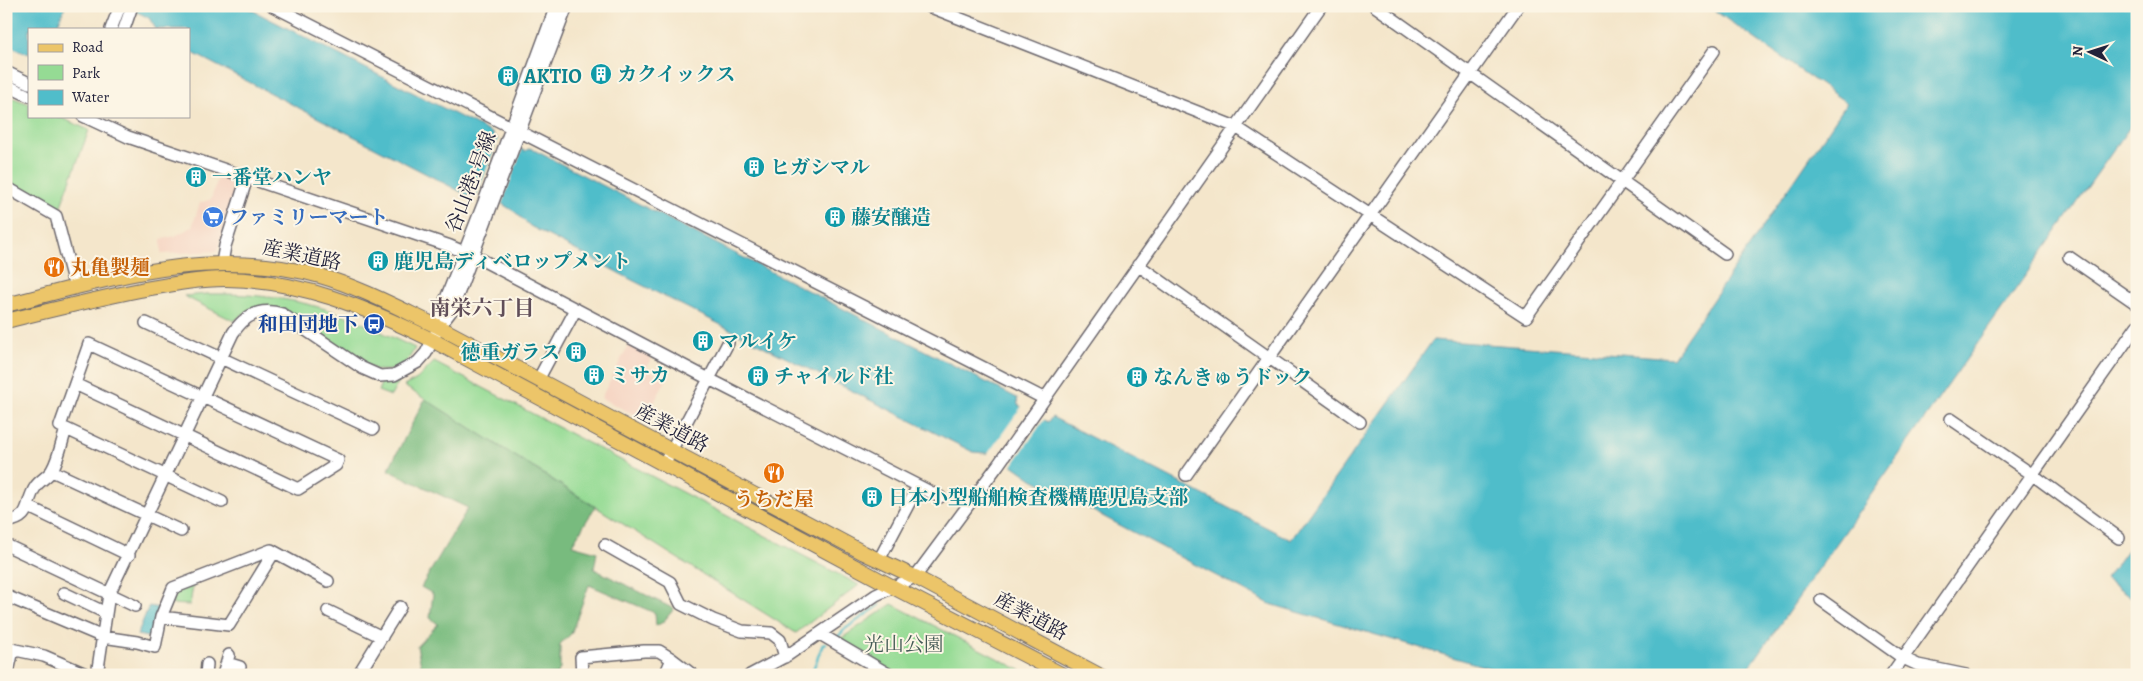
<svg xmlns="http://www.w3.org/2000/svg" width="2143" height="681" viewBox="0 0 2143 681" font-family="Alegreya,'Noto Serif JP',serif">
<rect width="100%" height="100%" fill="#fcf5e5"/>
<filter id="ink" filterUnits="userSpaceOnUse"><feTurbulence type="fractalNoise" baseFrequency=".02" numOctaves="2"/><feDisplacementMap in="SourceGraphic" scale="10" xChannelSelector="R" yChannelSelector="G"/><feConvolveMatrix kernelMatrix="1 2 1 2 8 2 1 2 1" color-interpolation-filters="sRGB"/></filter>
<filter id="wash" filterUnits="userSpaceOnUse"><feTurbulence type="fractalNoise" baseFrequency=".0096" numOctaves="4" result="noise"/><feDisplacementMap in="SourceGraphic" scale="20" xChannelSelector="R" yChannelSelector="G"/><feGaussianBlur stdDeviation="1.12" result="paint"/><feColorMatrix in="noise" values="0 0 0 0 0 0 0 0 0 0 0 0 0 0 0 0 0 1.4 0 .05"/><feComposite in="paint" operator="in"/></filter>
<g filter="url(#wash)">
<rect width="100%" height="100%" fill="#f4e6cb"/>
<path fill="#f5d3c1" d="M219 175 238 181 240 186 217 251 161 254V239L175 236 192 227 200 203 211 199Z
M629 344 652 356 646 369 666 380 645 420 601 398Z"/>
<path fill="#95db94" stroke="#5c7e68" d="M6 95 29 104V116H57L89 130 59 211 6 181Z
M207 294C257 293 308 300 353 319 374 328 395 339 415 348 405 367 397 372 376 370L262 307 252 308 234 321 184 296Z
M434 362 859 585 796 633 404 386 417 379Z
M400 379 391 396 378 391 382 381Z
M193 586 190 605 169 604 176 591Z
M892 604 1030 675H896L839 640Z"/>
<path fill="#78bb7e" stroke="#4d6e5c" d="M425 399 595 507 572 545 597 552 594 569 674 609 663 622 656 626 655 613 589 585 571 634 560 644V668L557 675H533L525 672 523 675H423L417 646 438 624 430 618 433 594 421 587 468 508 388 470Z"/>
<path fill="#50bdca" stroke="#397082" d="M6 6H65L56 29H29V54L6 45Z
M125 6H244L492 133 494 137 525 151 530 148 1017 398 1018 405 1048 422 1052 417 1291 540 1433 340 1673 358 1847 103 1708 6H2137V117L1744 675H1514L1270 604 1032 479 997 454 973 452 632 280 530 226 515 212 490 196H469L189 51V29H156L149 18Z
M2137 536V601L2106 579Z
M149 606 159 608 153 638 137 635Z"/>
<path fill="#f4e6cb" d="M498 138 522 150 501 206 489 199 476 197Z
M1022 406 1046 417 1011 467 996 456 987 455Z"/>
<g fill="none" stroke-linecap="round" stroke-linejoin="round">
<path stroke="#50bdca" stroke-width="2.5" d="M836 639 845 629 880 605
M811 675 823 644 826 643"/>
</g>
</g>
<g filter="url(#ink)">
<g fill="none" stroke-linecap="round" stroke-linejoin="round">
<g stroke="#6c676d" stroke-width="14">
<path id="minor" d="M273 6 1043 398
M928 6 1236 127 1526 317 1714 51
M1375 6 1725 254
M111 29 120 6
M124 29 132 6
M6 72 29 83
M6 85 29 96
M83 116 128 137 450 246 482 260 709 379 940 497
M6 187 56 216 75 288
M2069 257 2137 304
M222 263 225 246 247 178
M1138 265 1360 422
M146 323 373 429
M440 325 443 306 484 202 556 6
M538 380 576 309
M75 384 298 489 336 465 338 460 89 344 60 426 222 502
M1951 419 2033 475 2119 538
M664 464 728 343
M52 471 181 531
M1186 475 1518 6
M29 507 129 555
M6 522C33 518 24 503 36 486 40 480 49 476 52 470 59 458 62 441 66 429
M6 545 135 606
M605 545 670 582 681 604 713 620 742 631 771 633 780 640 785 657
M879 560 918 486
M64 593 106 613
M6 596 103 637 137 642 155 647 161 617 173 588 271 550 328 581
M1821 600 1903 658 1918 665 1966 675
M328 611 382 637
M161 617 229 625 274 552
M820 634 890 675
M6 648 44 656 88 675
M227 663 240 667
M8 672 13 650
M97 675 109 594 233 333C245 315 260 307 282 314L362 368 380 376 394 375 418 362 426 353 439 327 452 310 567 6
M206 675 207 664
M223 675 229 655
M358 675 400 607
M582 675 581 657 644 651H659L672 659
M665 675 672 659 693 675
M750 675 788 655 876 595 915 577 998 465 1321 6
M1891 675 2137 326"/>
</g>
<g stroke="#6c676d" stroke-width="16">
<path id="major" d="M6 305C112 278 211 246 320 276 362 288 400 309 439 327L864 553 915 577 1099 675
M6 321C51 310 95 299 140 290 168 285 197 279 226 279 300 280 367 308 432 340L893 587 1063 675"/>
</g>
<use href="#minor" stroke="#fff" stroke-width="11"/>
<use href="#major" stroke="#ecc569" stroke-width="14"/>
</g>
</g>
<defs>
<g id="building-disc" transform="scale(1.125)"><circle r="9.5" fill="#0f9aa8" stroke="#fcf5e5"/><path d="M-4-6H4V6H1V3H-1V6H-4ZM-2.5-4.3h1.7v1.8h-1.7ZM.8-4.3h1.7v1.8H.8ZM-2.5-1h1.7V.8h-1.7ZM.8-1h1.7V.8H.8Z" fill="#fff"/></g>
<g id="supermarket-disc" transform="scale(1.125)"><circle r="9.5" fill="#3f7fe0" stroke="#fcf5e5"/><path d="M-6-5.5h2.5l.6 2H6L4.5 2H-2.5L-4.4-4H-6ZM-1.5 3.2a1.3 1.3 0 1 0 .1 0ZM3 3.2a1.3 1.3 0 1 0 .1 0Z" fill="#fff"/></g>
<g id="restaurant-disc" transform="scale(1.125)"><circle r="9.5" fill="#e8710a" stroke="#fcf5e5"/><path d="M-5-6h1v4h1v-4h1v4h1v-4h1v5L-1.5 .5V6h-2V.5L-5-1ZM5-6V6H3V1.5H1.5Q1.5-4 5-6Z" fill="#fff"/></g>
<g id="bus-disc" transform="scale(1.125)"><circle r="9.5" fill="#1a4fb4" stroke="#fcf5e5"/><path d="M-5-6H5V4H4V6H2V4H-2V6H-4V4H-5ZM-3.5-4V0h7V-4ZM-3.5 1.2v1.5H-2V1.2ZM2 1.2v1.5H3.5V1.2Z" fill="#fff"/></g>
</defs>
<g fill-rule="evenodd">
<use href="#building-disc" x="601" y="74"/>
<use href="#building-disc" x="508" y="76"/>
<use href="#building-disc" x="754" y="167"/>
<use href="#building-disc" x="196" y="177"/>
<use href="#supermarket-disc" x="213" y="217"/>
<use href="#building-disc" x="835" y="217"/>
<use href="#building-disc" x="378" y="261"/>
<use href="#restaurant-disc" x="54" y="267"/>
<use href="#bus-disc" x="374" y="324"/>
<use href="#building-disc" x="703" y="341"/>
<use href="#building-disc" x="576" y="352"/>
<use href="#building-disc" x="594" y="375"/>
<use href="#building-disc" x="758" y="376"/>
<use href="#building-disc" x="1137" y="377"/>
<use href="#restaurant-disc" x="774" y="473"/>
<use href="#building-disc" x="872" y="497"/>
</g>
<g text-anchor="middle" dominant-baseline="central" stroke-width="4" stroke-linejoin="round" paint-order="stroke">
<g font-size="20" font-weight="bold" fill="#0d838f" stroke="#fcf5e5" text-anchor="start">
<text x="617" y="74">カクイックス</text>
<text x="524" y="76">AKTIO</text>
<text x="770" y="167">ヒガシマル</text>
<text x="212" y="177">一番堂ハンヤ</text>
<text x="851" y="217">藤安醸造</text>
<text x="394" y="261">鹿児島ディベロップメント</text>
<text x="719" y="341">マルイケ</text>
<text x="560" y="352" text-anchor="end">徳重ガラス</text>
<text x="610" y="375">ミサカ</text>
<text x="774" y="376">チャイルド社</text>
<text x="1153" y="377">なんきゅうドック</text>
<text x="888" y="497">日本小型船舶検査機構鹿児島支部</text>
</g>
<g font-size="20" fill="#22223b" stroke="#fcf5e5">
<text transform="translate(471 182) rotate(-69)">谷山港1号線</text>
<text transform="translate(302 255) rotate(12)">産業道路</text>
<text transform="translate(672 428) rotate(28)">産業道路</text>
<text transform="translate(1031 616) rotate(28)">産業道路</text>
</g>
<g font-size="20" font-weight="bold" fill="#366cbe" stroke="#fcf5e5" text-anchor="start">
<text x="229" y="217">ファミリーマート</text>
</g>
<g font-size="20" font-weight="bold" fill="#c56008" stroke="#fcf5e5" text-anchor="start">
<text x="70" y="267">丸亀製麺</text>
<text x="774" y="499" text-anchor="middle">うちだ屋</text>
</g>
<g font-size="20" font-weight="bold" fill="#164399" stroke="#fcf5e5" text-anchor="end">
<text x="358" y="324">和田団地下</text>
</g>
<g font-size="20" fill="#445a56" stroke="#fcf5e5">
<text x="904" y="644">光山公園</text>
</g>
<g font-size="21" font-weight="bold" fill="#604e59" stroke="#fcf5e5">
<text x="482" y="308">南栄六丁目</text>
</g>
</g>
<rect width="2143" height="681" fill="none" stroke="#fcf5e5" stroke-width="25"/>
<rect x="28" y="28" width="162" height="90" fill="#fcf5e5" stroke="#a5a1a1"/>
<rect x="38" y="44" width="25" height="8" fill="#ecc569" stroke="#a5a1a1"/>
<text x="72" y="52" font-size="15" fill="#22223b">Road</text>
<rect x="38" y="65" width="25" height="15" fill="#95db94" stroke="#a5a1a1"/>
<text x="72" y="78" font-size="15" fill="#22223b">Park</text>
<rect x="38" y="90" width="25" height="15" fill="#50bdca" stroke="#a5a1a1"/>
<text x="72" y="102" font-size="15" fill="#22223b">Water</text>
<g transform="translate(2090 52) rotate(274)" stroke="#fcf5e5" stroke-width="4" paint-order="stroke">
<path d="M0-4L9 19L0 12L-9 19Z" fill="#22223b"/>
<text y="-8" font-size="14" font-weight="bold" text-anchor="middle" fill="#22223b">N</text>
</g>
</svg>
